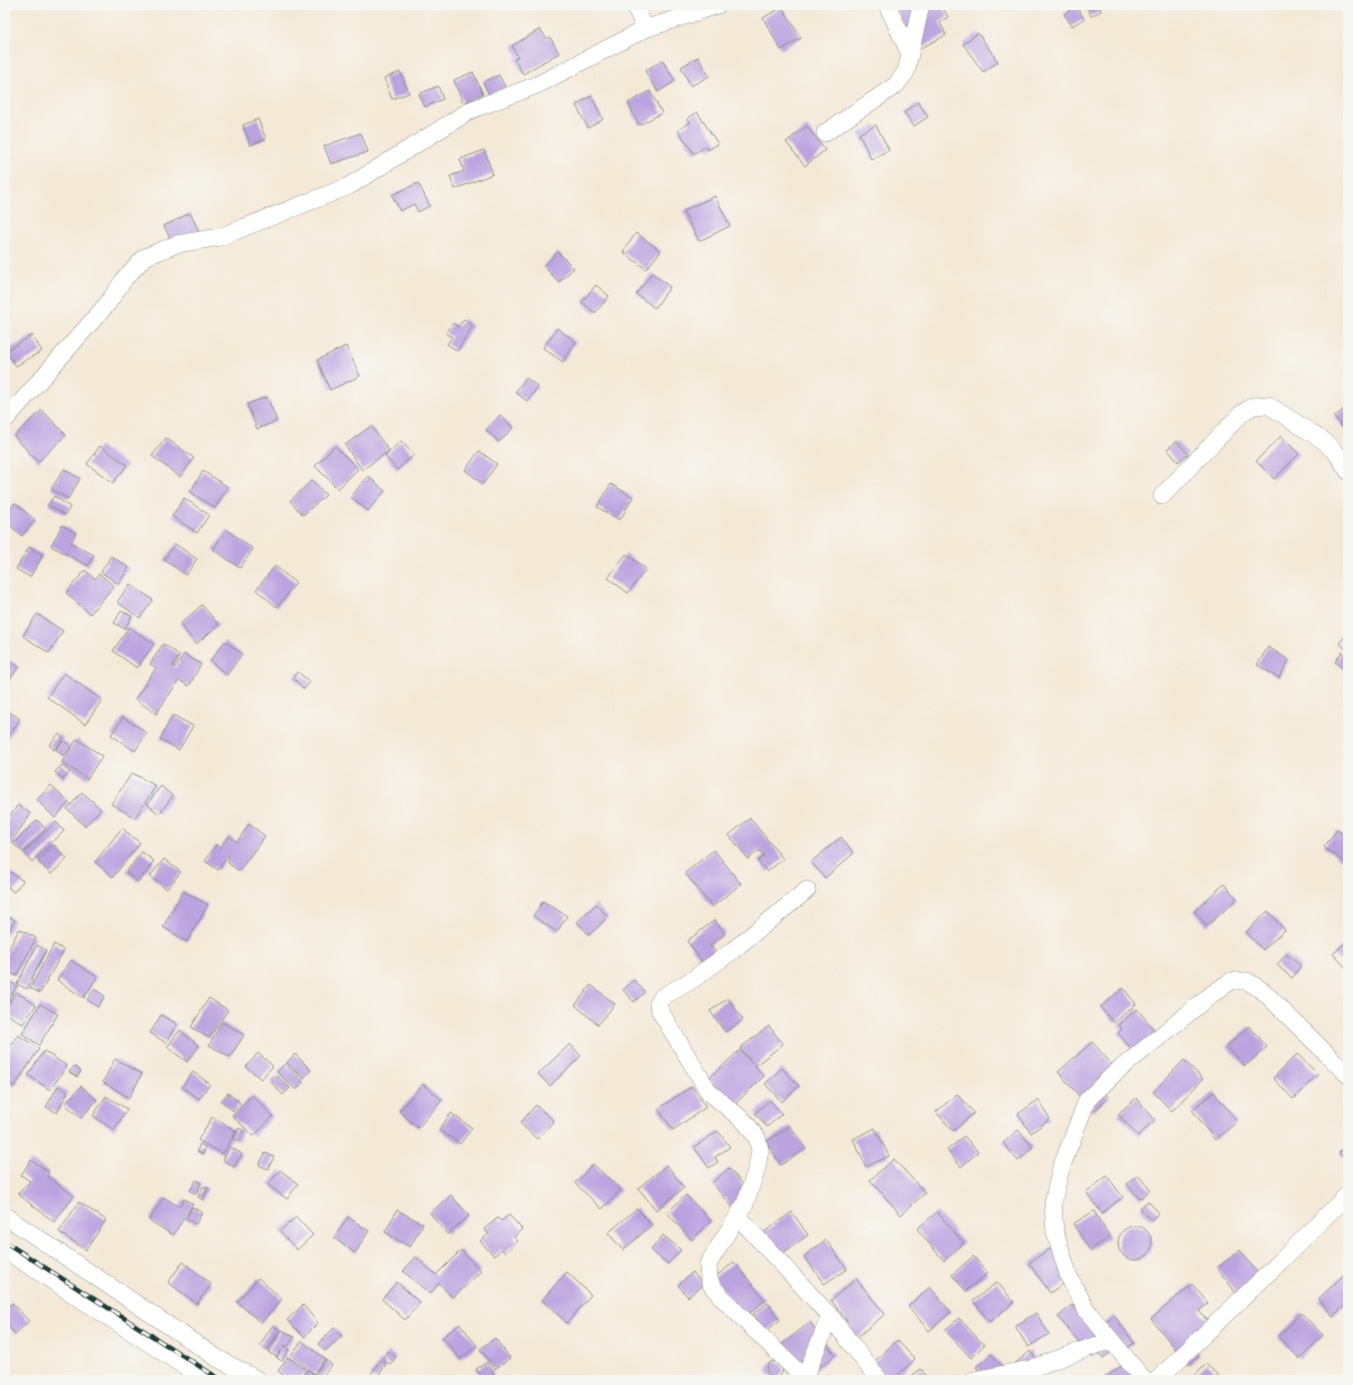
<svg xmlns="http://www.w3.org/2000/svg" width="1353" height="1385" viewBox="0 0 1353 1385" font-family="Mali,sans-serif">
<rect width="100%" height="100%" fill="#f6f6f2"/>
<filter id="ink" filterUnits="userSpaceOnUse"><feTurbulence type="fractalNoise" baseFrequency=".025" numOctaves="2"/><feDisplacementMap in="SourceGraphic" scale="8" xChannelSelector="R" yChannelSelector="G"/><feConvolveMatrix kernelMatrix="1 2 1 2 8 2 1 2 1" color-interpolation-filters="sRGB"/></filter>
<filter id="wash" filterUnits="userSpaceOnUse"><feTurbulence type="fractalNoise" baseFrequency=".012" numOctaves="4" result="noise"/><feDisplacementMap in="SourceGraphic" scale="16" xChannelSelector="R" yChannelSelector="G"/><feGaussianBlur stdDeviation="0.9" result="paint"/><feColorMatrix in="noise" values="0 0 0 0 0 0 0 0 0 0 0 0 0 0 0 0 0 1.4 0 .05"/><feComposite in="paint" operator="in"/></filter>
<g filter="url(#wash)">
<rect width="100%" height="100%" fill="#f4e9d7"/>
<g id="blocks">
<path fill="#bba3e0" d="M894 5H950L943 8 948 17 940 22 946 35 917 50Z
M1086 5H1099L1101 11 1091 16Z
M1076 6 1084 19 1072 26 1064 14Z
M782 7 801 38 781 50 763 18Z
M540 29 547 39 550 37 559 53 523 74 514 59 518 57 512 46Z
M978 33 998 62 983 72 963 44Z
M698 57 709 76 691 86 681 67Z
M662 60 675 81 658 92 645 71Z
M400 72 409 93 392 99 384 78Z
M473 72 483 94 463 103 454 80Z
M499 75 509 95 493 103 483 82Z
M438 86 443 99 425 107 419 94Z
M650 91 662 113 639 125 628 103Z
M591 96 603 119 588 128 576 105Z
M918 102 928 117 914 126 904 112Z
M697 112 718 144 708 150 706 146 694 154 678 130 690 123 688 118Z
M258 119 266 139 250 145 243 125Z
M876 125 889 150 871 159 859 134Z
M807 126 825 150 805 166 786 142Z
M361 133 368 152 331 164 324 146Z
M484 150 493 174 455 189 450 176 464 171 460 159Z
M418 183 430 206 418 212 414 204 400 211 392 195Z
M715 196 730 226 699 241 683 211Z
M190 213 201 235 175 248 164 226Z
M636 233 661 251 646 269 623 252Z
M558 252 574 268 559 282 543 266Z
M652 273 670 287 655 308 636 294Z
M596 285 609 296 595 313 582 302Z
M464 319 473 326 457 351 447 344 452 337 446 333 453 323 458 327Z
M557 328 576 342 563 362 543 348Z
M32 335 42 351 16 366 6 351Z
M346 346 360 376 330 390 317 360Z
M526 378 538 387 527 401 515 392Z
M267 397 277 421 257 429 247 404Z
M1348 406V434L1334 417Z
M42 410 66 435 38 462 14 436Z
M500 415 513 428 499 442 486 430Z
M371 426 389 451 362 470 345 445Z
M1281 436 1299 454 1274 479 1256 461Z
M166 438 194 458 180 477 152 456Z
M401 441 414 455 397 470 385 456Z
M1177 441 1188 454 1178 462 1167 449Z
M100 446 127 465 113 483 87 464Z
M335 446 358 469 338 489 315 466Z
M479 451 497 464 483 484 465 470Z
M64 469 80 479 68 499 51 489Z
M203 471 228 487 215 508 190 492Z
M368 476 385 491 368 511 351 497Z
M312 480 326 495 303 515 290 501Z
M611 484 633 497 620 520 597 507Z
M54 496 70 507 65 515 48 505Z
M184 498 209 515 197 533 172 516Z
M15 503 35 520 22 536 5 521V514Z
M62 525 76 533 71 543 94 555 88 566 51 546Z
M227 530 253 549 240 568 213 549Z
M175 544 197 559 186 575 164 560Z
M29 547 43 555 30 577 16 569Z
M626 554 646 569 628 593 608 578Z
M111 556 129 568 118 584 101 572Z
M275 566 296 583 277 607 256 590Z
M85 570 95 579 99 574 114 586 90 614 66 593Z
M130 584 153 600 140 618 117 602Z
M202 605 219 625 196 644 180 624Z
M121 611 132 616 125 629 114 623Z
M37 614 63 631 49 653 23 636Z
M129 627 154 644 137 668 113 651Z
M1348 633V651L1339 643Z
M225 641 242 654 227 675 210 661Z
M163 644 180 655 173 666 175 668 184 654 201 664 189 686 179 680 156 714 135 699 156 668 150 664Z
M1268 647 1289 660 1279 678 1257 665Z
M1342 652 1348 656V668L1346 671 1335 662Z
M5 657 19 667 7 683 5 681Z
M298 672 310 682 304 689 293 678Z
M64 673 102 700 85 724 47 697Z
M5 709 20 719 7 739 5 738Z
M173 715 193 726 179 750 160 739Z
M123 717 147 733 135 751 111 735Z
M59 734 64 739 54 750 49 745Z
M77 739 102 756 87 779 62 762Z
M64 741 71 747 63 756 56 749Z
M62 765 70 772 63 779 55 772Z
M132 773 156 786 135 818 111 804Z
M51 785 69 802 55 818 37 800Z
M161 786 173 796 159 814 147 804Z
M82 792 101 809 85 826 67 809Z
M18 805 31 814 10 843 5 839V822Z
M750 818 783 859 767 872 758 861 764 856 759 850 748 859 729 835Z
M37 820 46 829 23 852 13 844Z
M56 822 64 831 32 862 24 853Z
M249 824 265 836 239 871 228 863 229 855 218 870 205 861 216 845 220 848 229 836 237 842Z
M122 828 140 843 113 877 95 862Z
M1337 830 1348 838V859L1346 863 1324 847Z
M841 837 854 853 825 878 811 862Z
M54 845 67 859 51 874 38 861Z
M714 850 741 884 712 907 685 873Z
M142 852 154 861 138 882 126 872Z
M164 859 181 872 167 889 150 876Z
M5 868 23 881 14 892 5 885Z
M1224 884 1237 899 1207 926 1194 911Z
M183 891 208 905 187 942 163 927Z
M543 901 567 916 557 932 533 916Z
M596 904 608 917 589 935 577 922Z
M1268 911 1285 930 1263 950 1246 932Z
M6 915 15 920 5 937V916Z
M715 920 725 934 710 945 722 961 709 971 687 941Z
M19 929 36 938 16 976 5 970V957Z
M1348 940V970L1333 954Z
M54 944 64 950 40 993 30 988Z
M37 945 46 950 27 989 17 984Z
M1286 954 1301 966 1292 978 1277 965Z
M71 960 97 977 84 998 57 980Z
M5 978 17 986 5 1006Z
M634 980 645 992 634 1002 623 990Z
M591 985 615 1004 598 1025 575 1005Z
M1123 988 1136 1004 1114 1023 1100 1007Z
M94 989 105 996 98 1007 87 1000Z
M16 992 36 1005 23 1024 5 1013V1009Z
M209 998 228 1010 209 1038 191 1027Z
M728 998 743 1020 725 1032 710 1011Z
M40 1004 58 1014 39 1045 22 1034Z
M1137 1009 1161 1038 1138 1057 1118 1033 1122 1029 1118 1025Z
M161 1015 177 1024 166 1043 150 1033Z
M222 1022 244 1035 230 1057 209 1045Z
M769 1026 783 1044 755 1066 764 1076 734 1105 709 1078 740 1050 752 1063 740 1048Z
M1249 1026 1267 1047 1245 1066 1227 1046Z
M180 1030 199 1046 187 1062 167 1047Z
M18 1035 39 1049 14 1087 5 1080V1054Z
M1092 1042 1116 1069 1082 1099 1058 1072Z
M570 1044 581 1056 550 1086 538 1074Z
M44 1051 67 1066 50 1090 28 1075Z
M258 1053 273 1066 261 1079 246 1067Z
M295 1054 311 1070 303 1079 287 1063Z
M1297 1054 1318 1074 1293 1099 1273 1078Z
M115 1059 142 1074 129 1098 103 1082Z
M1184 1060 1203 1079 1172 1111 1153 1092Z
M285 1064 303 1082 296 1090 277 1072Z
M74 1066 81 1071 77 1077 69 1072Z
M782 1068 799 1086 782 1102 765 1084Z
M193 1072 210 1084 199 1099 182 1087Z
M277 1076 290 1088 283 1095 271 1082Z
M423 1084 442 1100 418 1128 399 1111Z
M58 1086 68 1092 57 1113 46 1107Z
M81 1086 97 1100 81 1118 65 1104Z
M692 1086 706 1107 673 1130 658 1109Z
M1101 1088 1109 1098 1091 1113Z
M1214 1092 1237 1122 1215 1140 1192 1110Z
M228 1093 240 1103 233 1111 221 1101Z
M957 1094 974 1113 953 1131 936 1112Z
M252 1095 273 1116 254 1136 232 1116Z
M106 1096 127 1109 114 1130 93 1116Z
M1136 1098 1155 1120 1138 1136 1118 1114Z
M770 1100 782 1114 767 1127 755 1113Z
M1038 1100 1050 1119 1031 1133 1018 1114Z
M536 1105 554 1121 537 1139 520 1123Z
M451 1113 472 1128 460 1144 439 1130Z
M212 1117 236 1131 223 1154 198 1140Z
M790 1126 806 1149 781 1165 766 1142Z
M239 1128 243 1131 238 1141 233 1139Z
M875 1128 889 1156 866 1167 853 1139Z
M1018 1130 1033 1147 1018 1161 1003 1143Z
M718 1131 730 1147 715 1157 718 1162 709 1168 694 1147Z
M964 1136 978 1152 961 1167 947 1150Z
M200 1144 206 1147 203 1154 197 1151Z
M1348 1144V1162L1339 1153Z
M230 1147 242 1154 234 1167 223 1160Z
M265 1153 274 1157 268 1169 259 1165Z
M894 1159 925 1193 901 1215 870 1180Z
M31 1160 49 1172 47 1176 74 1196 54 1222 18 1194 30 1181 21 1175Z
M593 1164 621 1190 602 1209 575 1183Z
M667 1165 684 1188 656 1210 638 1188Z
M729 1168 752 1195 735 1210 712 1183Z
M280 1170 298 1184 287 1199 268 1185Z
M1138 1175 1150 1190 1140 1199 1127 1184Z
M1107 1176 1123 1197 1102 1213 1086 1192Z
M196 1180 201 1183 196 1194 190 1191Z
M203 1186 208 1188 203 1200 198 1197Z
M451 1195 469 1216 447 1234 430 1213Z
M686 1195 711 1221 692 1240 667 1213Z
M164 1197 179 1207 184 1199 193 1204 173 1235 149 1220Z
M1148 1201 1159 1213 1151 1220 1140 1208Z
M79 1202 106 1220 86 1250 59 1232Z
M192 1207 202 1212 196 1224 186 1219Z
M637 1208 652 1225 623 1250 608 1233Z
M397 1210 423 1224 410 1247 385 1232Z
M1094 1211 1110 1237 1090 1250 1073 1224Z
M792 1212 808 1235 780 1255 764 1232Z
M937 1212 964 1243 944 1261 917 1229Z
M509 1215 522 1229 514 1237 518 1241 505 1253 502 1249 494 1256 480 1241 489 1234 484 1229 498 1218 501 1221Z
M296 1217 313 1235 297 1250 280 1231Z
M348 1217 369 1231 355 1253 334 1238Z
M1118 1243a17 17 0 1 1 34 0a17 17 0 1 1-34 0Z
M663 1235 681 1250 668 1264 651 1250Z
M826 1240 847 1269 824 1284 804 1256Z
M1054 1246 1075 1275 1050 1293 1029 1263Z
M461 1250 481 1271 453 1298 439 1283 430 1294 403 1271 416 1257 436 1275Z
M1240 1250 1262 1279 1239 1297 1217 1268Z
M973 1256 988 1273 966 1291 952 1275Z
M183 1262 211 1284 197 1304 168 1282Z
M734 1262 765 1300 745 1317 714 1278Z
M567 1272 591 1295 567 1323 542 1300Z
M693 1272 703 1285 688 1297 678 1285Z
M1345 1274 1348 1277V1303L1333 1316 1318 1299Z
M258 1278 282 1299 261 1323 237 1302Z
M856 1279 885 1314 855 1339 844 1324 847 1321 831 1300Z
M397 1282 420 1303 405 1320 382 1299Z
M997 1282 1014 1302 990 1322 973 1301Z
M1192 1284 1208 1303 1199 1311 1217 1332 1195 1351 1199 1356 1189 1365 1151 1319Z
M930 1287 951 1312 929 1331 908 1306Z
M12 1303 29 1321 15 1334 5 1323V1309Z
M768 1303 780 1320 766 1331 753 1314Z
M303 1305 318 1323 304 1337 287 1320Z
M1072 1305 1112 1351 1103 1358 1098 1352 1092 1357 1058 1317Z
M1036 1313 1049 1334 1028 1347 1015 1326Z
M1301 1313 1323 1335 1300 1359 1278 1337Z
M1114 1315 1134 1343 1120 1353 1101 1325Z
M959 1318 984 1345 971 1358 945 1330Z
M810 1322 835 1355 807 1377 781 1345Z
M460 1324 477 1346 460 1359 443 1337Z
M273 1325 280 1330 267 1350 260 1345Z
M334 1328 342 1336 325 1351 318 1344Z
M282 1330 294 1337 288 1346H283L289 1349 282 1361 277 1358 281 1350 277 1357 268 1352Z
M495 1338 510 1358 495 1369 480 1349Z
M897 1340 915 1359 893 1380H889L873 1363Z
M302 1341 325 1359 314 1374 291 1355Z
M388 1351 396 1357 390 1365 382 1359Z
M1030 1351 1047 1371 1036 1380H1025L1012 1366Z
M991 1354 1004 1368 988 1380 976 1367Z
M288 1357 306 1370 299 1380H290L278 1371Z
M326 1360 332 1365 322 1377 316 1372Z
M380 1360 386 1364 376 1379 370 1376Z
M767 1369a8 8 0 1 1 16 0a8 8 0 1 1-16 0Z
M487 1362 494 1374 483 1380 476 1369Z
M1126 1363 1138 1380H1101Z
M1206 1364 1220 1377 1217 1380H1191Z
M921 1369 929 1380H906Z
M308 1370 317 1377 315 1380H301Z"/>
</g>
</g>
<g filter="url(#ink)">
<use href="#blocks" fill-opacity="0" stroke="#8a9386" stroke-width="1"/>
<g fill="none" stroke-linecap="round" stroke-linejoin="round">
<g stroke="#8a9386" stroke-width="18">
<path id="minor" d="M635 5 645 29
M910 54 921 5
M825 133 896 85 906 72 910 54 887 5
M5 420 108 303 125 278 145 257 177 244 220 237 349 186 471 110 537 85 645 29 718 5
M1162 496 1241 414 1253 406 1268 405 1324 441 1337 454 1348 471
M5 1216 217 1358 258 1380
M738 1217 830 1316 879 1380
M5 1250 206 1380
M804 1378 723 1299 712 1286 709 1279 708 1264 745 1204 757 1168 760 1150 757 1138 745 1122 709 1092 660 1011 658 1004 662 997 692 980 732 951 807 890
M804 1380 830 1316
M974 1380 1030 1369 1111 1340
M1144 1380 1087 1311 1069 1277 1055 1232 1053 1202 1061 1168 1087 1100 1115 1073 1212 994 1231 981H1247L1263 991 1348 1075
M1157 1380 1283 1259 1348 1194"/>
</g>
<use href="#minor" stroke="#fff" stroke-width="17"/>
<g stroke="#1f3d34" stroke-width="4.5">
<path id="rail" d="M5 1242 221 1380"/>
</g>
<use href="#rail" stroke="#f6f6f2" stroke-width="3" stroke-dasharray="9" stroke-linecap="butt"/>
</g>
</g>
<rect width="1353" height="1385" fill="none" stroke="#f6f6f2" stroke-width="20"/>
</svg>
